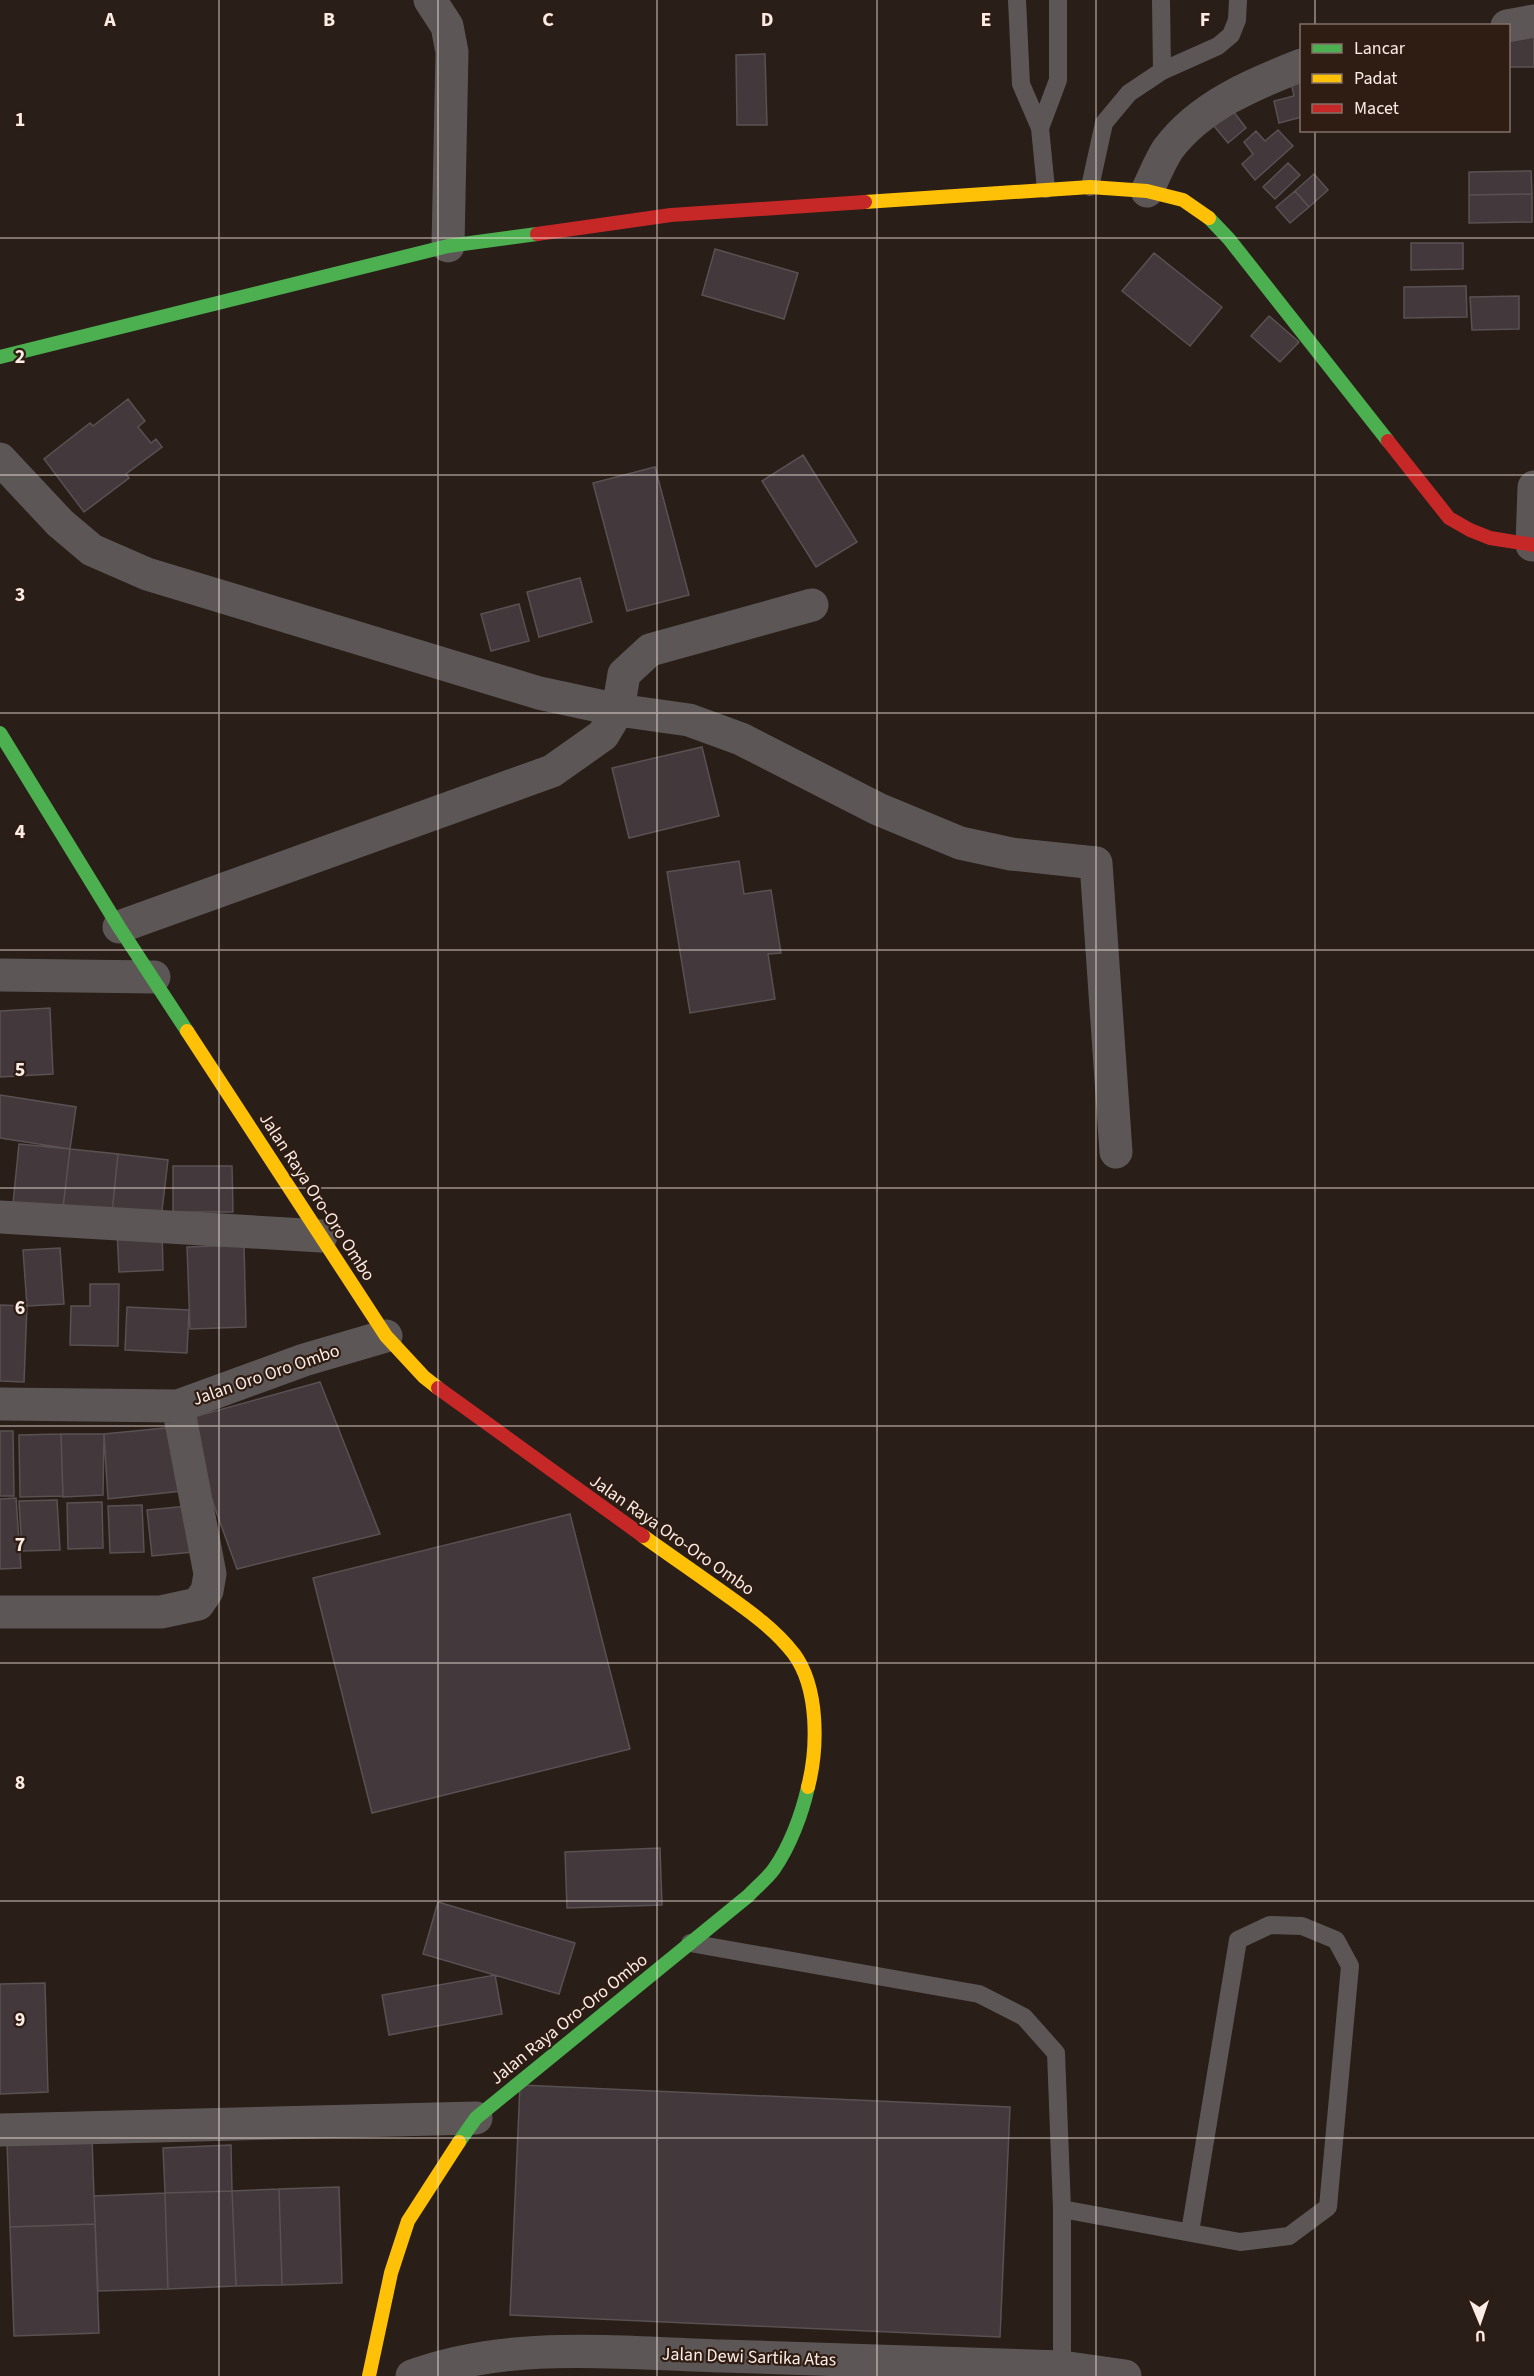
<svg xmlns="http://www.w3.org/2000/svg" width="1534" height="2376" viewBox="0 0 1534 2376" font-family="'Source Sans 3',sans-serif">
<rect width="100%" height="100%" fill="#291e18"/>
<path fill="#43383c" stroke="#595152" stroke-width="1.5" d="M1534 29V67H1508V30Z
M765 54 767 125H737L736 55Z
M1302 75V117L1279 123 1274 101 1294 96 1290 78Z
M1233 111 1246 128 1228 143 1214 126Z
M1278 130 1293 146 1255 180 1242 164 1253 154 1244 142 1256 131 1265 141Z
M1288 163 1300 175 1275 199 1263 187Z
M1531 171 1532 194 1469 195V172Z
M1314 174 1328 190 1309 207 1295 191Z
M1295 191 1309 207 1290 223 1276 207Z
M1532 194V222L1469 223V195Z
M1411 243H1463V269L1411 270Z
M715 249 798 273 784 319 702 295Z
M1154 253 1222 307 1190 346 1122 291Z
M1466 286 1467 317 1404 318V287Z
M1519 296V329L1472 330 1470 297Z
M1269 316 1299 342 1280 362 1251 336Z
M128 399 145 421 138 427 151 443 156 439 162 447 126 474 129 478 84 512 44 459 90 423 93 426Z
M803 455 857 542 816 567 762 481Z
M655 467 689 595 627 611 593 483Z
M580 578 592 622 539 637 527 592Z
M519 604 529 641 491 651 481 614Z
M702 747 719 816 629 838 612 768Z
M739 861 744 894 771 890 781 953 768 954 775 999 690 1013 667 872Z
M50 1008 53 1074 0 1077V1011Z
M0 1095 76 1107 70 1149 0 1138Z
M19 1144 70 1149 63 1208 13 1203Z
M70 1149 118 1154 112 1213 63 1208Z
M118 1154 168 1160 161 1219 112 1213Z
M173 1166H232L233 1212H173Z
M162 1228 163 1270 119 1272 117 1230Z
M244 1245 246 1327 190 1329 187 1247Z
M60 1248 64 1304 27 1306 23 1250Z
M90 1284H119L118 1346 70 1345 71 1306H90Z
M0 1305 27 1306 24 1382 0 1381Z
M127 1307 189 1310 187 1353 125 1350Z
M320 1382 380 1534 237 1569 183 1420Z
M175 1427 182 1491 108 1499 104 1434Z
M0 1431H13L14 1496H0Z
M61 1434 63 1496 20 1497 19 1435Z
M61 1434H104L103 1495 63 1497Z
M16 1498 21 1568 0 1569V1499Z
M57 1500 60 1550 22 1551 19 1501Z
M102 1502 103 1548 68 1549 67 1503Z
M142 1505 144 1552 110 1553 108 1506Z
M188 1506 193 1552 152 1556 147 1510Z
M570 1514 630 1749 372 1813 313 1578Z
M660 1848 662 1905 567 1908 565 1852Z
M438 1902 575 1943 559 1994 423 1954Z
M495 1975 502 2014 389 2035 382 1995Z
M45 1983 48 2092 0 2094V1984Z
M520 2085 1010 2107 1000 2337 510 2315Z
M92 2139 95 2224 10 2227 7 2142Z
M231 2145 232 2191 165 2193 163 2148Z
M339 2187 342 2283 282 2285 279 2189Z
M279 2189 282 2285 236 2286 232 2191Z
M232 2191 236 2286 168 2289 165 2193Z
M165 2193 168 2289 98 2291 94 2196Z
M95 2224 99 2333 14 2336 10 2227Z"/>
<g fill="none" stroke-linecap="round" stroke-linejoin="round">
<path stroke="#5c5756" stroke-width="18" d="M1017 0 1021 84 1040 128 1046 189
M1161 0 1162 71
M1040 128 1058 80V0
M1090 187 1104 123 1129 93 1162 71 1218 46 1231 35 1237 20 1238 0
M690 1943 979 1994 1024 2017 1056 2053 1062 2209V2367
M1062 2209 1240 2242 1289 2236 1328 2207 1350 1966 1336 1940 1302 1926 1270 1925 1238 1940 1190 2232"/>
<path stroke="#5c5756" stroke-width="33" d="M430 0 447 26 452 52 448 246
M1507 26 1534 21
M1147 191C1154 177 1160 161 1168 149 1200 106 1253 84 1302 65
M0 459 60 523 92 550 147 574 539 693 618 710 689 720 741 739 878 809 960 843 1011 854 1096 863 1116 1152
M1532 545 1534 487
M119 927 552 771 603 735 618 710 624 674 650 650 812 605
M0 975 154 977
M0 1217 321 1236
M0 1404 178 1406 304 1360 386 1336
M0 1612H161L198 1604 207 1591 210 1574 178 1406
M0 2130 476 2118
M412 2376C510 2340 620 2353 722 2356 835 2360 949 2363 1062 2367L1125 2376"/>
<path stroke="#4caf50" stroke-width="14" d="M1209 218 1229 239 1388 441
M0 357 448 246 537 234
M0 733 119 927 187 1031
M459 2142 476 2118 748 1896C756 1887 767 1879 774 1869 790 1846 802 1814 808 1787"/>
<path stroke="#ffc107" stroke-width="14" d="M865 202 1090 187 1147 191 1183 200 1209 218
M187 1031 386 1336 424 1377 438 1388
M643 1536C668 1554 693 1571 718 1589 746 1609 773 1627 794 1654 819 1688 818 1748 808 1787
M369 2376 391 2273 408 2221 459 2142"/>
<path stroke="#c62828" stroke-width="14" d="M537 234 671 215 865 202
M1388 441 1449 518 1470 530 1490 538 1534 545
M438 1388 643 1536"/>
</g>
<path fill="none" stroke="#fbede6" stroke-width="1.5" stroke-opacity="0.55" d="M219 0V2376M438 0V2376M657 0V2376M877 0V2376M1096 0V2376M1315 0V26M1315 130V2376M0 238H1534M0 475H1534M0 713H1534M0 950H1534M0 1188H1534M0 1426H1534M0 1663H1534M0 1901H1534M0 2138H1534"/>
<g text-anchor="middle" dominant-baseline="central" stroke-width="4.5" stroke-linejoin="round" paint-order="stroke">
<g font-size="18" fill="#fbede6" stroke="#2f1c12">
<text transform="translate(317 1197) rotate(57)">Jalan Raya Oro-Oro Ombo</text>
<text transform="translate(266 1375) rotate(-19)">Jalan Oro Oro Ombo</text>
<text transform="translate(672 1535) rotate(35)">Jalan Raya Oro-Oro Ombo</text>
<text transform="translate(569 2019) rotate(-39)">Jalan Raya Oro-Oro Ombo</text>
<text transform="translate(749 2357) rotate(2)">Jalan Dewi Sartika Atas</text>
</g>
</g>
<g font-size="20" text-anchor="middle" font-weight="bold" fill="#fbede6" stroke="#2f1c12" stroke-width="4.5" stroke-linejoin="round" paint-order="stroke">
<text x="110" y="26">A</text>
<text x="329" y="26">B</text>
<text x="548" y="26">C</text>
<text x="767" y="26">D</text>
<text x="986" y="26">E</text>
<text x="1205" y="26">F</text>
<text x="20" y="126">1</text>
<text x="20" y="363">2</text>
<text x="20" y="601">3</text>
<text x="20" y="838">4</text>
<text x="20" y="1076">5</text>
<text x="20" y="1314">6</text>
<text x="20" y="1551">7</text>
<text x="20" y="1789">8</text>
<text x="20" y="2026">9</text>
</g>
<rect x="1300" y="24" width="210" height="108" fill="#2f1c12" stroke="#817067" stroke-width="1.5"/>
<rect x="1312" y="44" width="30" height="9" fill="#4caf50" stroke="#817067" stroke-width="1.5"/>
<text x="1354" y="54" font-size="18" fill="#fbede6">Lancar</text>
<rect x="1312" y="74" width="30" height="9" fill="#ffc107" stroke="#817067" stroke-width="1.5"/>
<text x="1354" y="84" font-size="18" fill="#fbede6">Padat</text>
<rect x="1312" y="104" width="30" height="9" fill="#c62828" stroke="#817067" stroke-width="1.5"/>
<text x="1354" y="114" font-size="18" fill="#fbede6">Macet</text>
<g transform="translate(1480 2322) rotate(178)" stroke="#2f1c12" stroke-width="4.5" paint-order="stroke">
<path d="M0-4.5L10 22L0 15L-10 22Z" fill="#fbede6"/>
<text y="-9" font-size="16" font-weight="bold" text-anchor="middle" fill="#fbede6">U</text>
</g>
</svg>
